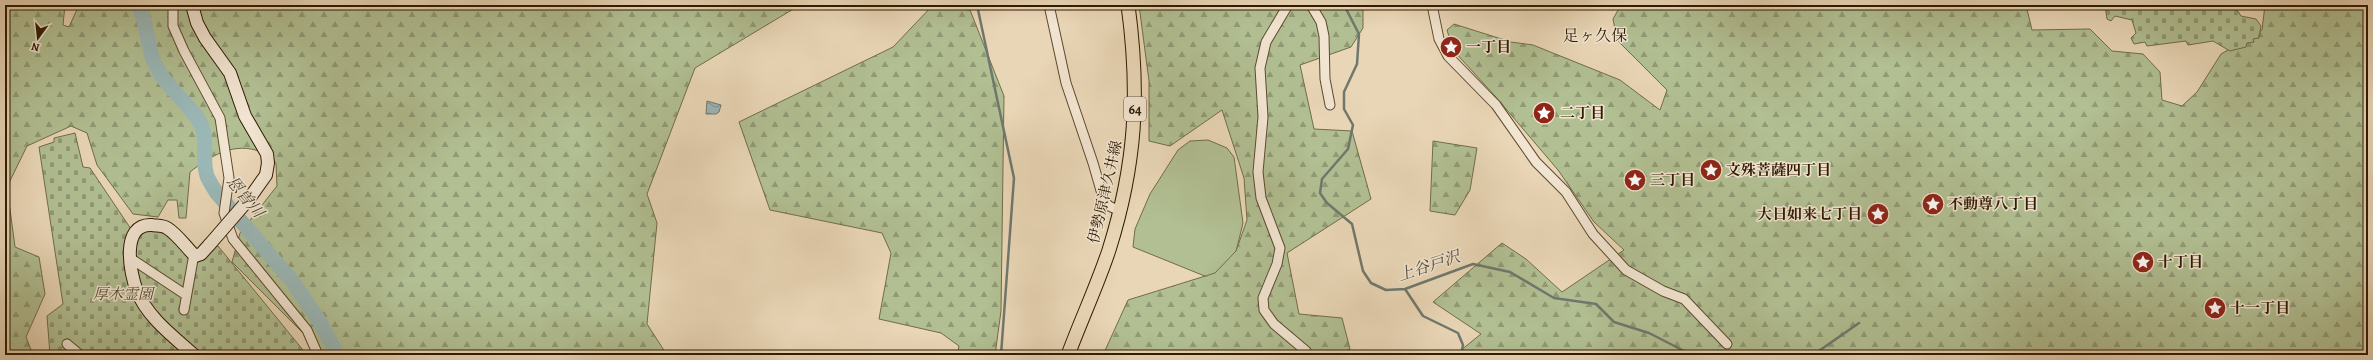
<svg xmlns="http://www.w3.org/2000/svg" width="2373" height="360" viewBox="0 0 2373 360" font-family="Alegreya,'Noto Serif JP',serif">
<defs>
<pattern id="forest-firs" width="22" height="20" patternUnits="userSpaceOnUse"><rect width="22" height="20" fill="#b1bf92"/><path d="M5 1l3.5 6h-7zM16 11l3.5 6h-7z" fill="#909a75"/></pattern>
<pattern id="cemetery-stones" width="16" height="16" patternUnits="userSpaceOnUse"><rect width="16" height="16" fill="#b1bf92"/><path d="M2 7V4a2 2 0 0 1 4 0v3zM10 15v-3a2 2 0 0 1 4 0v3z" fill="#909a75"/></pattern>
<pattern id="water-waves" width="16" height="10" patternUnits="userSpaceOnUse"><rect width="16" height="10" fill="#9ab7b6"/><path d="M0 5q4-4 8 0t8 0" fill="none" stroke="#7e9492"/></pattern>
</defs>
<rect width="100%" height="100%" fill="#e9d6b6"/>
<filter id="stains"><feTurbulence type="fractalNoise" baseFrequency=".005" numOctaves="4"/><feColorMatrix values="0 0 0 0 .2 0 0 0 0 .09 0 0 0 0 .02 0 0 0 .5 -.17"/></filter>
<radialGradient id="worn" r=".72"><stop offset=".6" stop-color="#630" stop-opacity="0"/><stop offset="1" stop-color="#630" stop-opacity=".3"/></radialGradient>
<path fill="#b1bf92" stroke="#706c4a" d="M1208 140 1227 148 1234 157 1243 223 1232 268 1217 281 1133 247 1135 229 1150 194 1178 150 1190 141Z"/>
<path fill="url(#forest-firs)" stroke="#706c4a" d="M5 5H65L63 25 69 27 79 5H800L695 68 647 194 657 223 647 324 667 355H320L317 347 232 262 240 233 277 186 276 163C272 159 266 154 261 152 235 141 210 156 190 172L186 218H179L177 200H168L158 217 133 214 97 165 87 133 71 126 27 146 7 187 15 247 39 257 45 294 26 337 33 355H5Z
M933 5 970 10 1004 96 1001 311 995 355H957L959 346 941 333 879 319 891 253 882 233 770 210 739 122 893 47Z
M1139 5H1363V28L1351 47 1300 65 1314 129 1352 131 1371 199 1287 253 1299 314 1342 318 1350 349 1336 355H1103L1128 300 1215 273 1236 251 1247 220 1244 178 1222 110 1170 146 1149 141V81Z
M1621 5H2026L2032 30 2090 29 2112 51 2143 54 2160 72 2162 100 2182 106 2197 92 2221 54 2262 30 2265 5H2368V355H1455L1481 334 1433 302 1502 243 1526 259 1562 292 1624 250 1594 222 1558 170 1495 96 1453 50 1447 30 1454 24 1511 42 1533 45 1620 80 1660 110 1667 90 1617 40 1613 19Z
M1433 141 1477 148 1470 190 1455 215 1430 211Z"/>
<path fill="url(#cemetery-stones)" stroke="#706c4a" d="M2105 5H2234L2241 16 2256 19 2261 26 2259 38 2253 39 2254 42 2247 43 2246 47 2230 51 2213 41 2188 45 2186 41 2147 46 2145 42 2134 44 2131 38 2136 33 2132 20 2115 16 2111 21 2107 19Z
M75 133 83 167 90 168 135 235 147 227 162 228 201 256 218 246 307 355H50L47 316 63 304 39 147 54 142V138Z"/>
<path fill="url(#water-waves)" stroke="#6f786e" d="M707 101 721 105 719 112 716 114H706Z"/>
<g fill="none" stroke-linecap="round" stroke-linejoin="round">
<path stroke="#6f786e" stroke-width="2.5" d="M977 5 1014 178 1001 355
M1344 5 1359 34 1357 64 1344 92V109L1353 125 1348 149 1322 179 1320 193 1327 203 1352 224 1363 271 1371 283 1386 290 1405 289 1473 264 1510 272 1554 298 1596 304 1614 322 1649 333 1692 355
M1405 289 1423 316 1458 333 1463 345 1461 355
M1813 355 1859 323"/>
<path stroke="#9ab7b6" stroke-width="15" d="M138 5C149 26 146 51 159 72 169 89 200 114 203 130 207 145 202 161 207 176 209 181 213 187 216 192L293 282 318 319 338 355"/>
<g stroke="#5e492f" stroke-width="11">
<path id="street" d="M173 5V26L184 51 220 118 229 178 224 213 233 239 307 330 318 355
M1049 5 1066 83 1093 163 1104 201 1109 206 1120 211
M1288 5 1266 42 1260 68 1263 117 1258 172 1261 198 1280 248 1277 264 1263 298 1264 310 1274 324 1306 351 1308 355
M1311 5 1321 22 1324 36 1325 79 1330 105
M1432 5 1439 39 1448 56 1496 105 1536 162 1566 192 1593 234 1626 270 1663 291 1684 299 1727 344
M130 258 186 295
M184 310 194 254
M67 344 80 355"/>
</g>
<g stroke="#2f1a02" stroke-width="14">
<path id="secondary" d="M192 5 197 23 205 38 230 73 245 116 267 154 268 163 266 175 249 199
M194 355C174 337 147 317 137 291 130 274 120 223 152 225 156 226 162 225 167 228 177 234 186 247 195 256L201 254 210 244"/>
</g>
<g stroke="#2f1a02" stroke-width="15">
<path id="primary" d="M1068 355C1081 320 1097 286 1109 250 1136 164 1140 94 1128 5"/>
</g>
<use href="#street" stroke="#f1e4d0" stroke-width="9"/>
<use href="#secondary" stroke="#f1e4d0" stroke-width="12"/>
<use href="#primary" stroke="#e9d6b6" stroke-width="13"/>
<g stroke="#2f1a02" stroke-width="14" stroke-linecap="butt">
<path id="secondary-bridge" d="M210 244 249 199"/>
</g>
<use href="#secondary-bridge" stroke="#f1e4d0" stroke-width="12"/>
</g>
<defs>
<g id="sight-disc" transform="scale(1.15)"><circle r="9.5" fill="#8f2418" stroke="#f1e4d0"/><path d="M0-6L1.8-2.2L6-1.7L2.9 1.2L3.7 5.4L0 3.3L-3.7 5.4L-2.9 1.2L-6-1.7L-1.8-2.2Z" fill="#fff"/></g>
</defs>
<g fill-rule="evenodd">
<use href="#sight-disc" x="1451" y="47"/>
<use href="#sight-disc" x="1544" y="113"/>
<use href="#sight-disc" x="1711" y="170"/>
<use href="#sight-disc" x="1635" y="180"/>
<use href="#sight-disc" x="1933" y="204"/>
<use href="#sight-disc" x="1878" y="214"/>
<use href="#sight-disc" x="2143" y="262"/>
<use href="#sight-disc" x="2215" y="308"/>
</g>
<g text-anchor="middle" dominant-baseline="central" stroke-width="3" stroke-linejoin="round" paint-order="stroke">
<rect fill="#f1e4d0" stroke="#695740" stroke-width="1" x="1124" y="97" width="22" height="24" rx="3"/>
<g font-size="14" font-weight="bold" fill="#2f1a02">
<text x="1135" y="109">64</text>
</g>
<g font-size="15" font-weight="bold" fill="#2f1a02" stroke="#f1e4d0" text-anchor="start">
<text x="1466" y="47">一丁目</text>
<text x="1560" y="113">二丁目</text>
<text x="1726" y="170">文殊菩薩四丁目</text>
<text x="1650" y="180">三丁目</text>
<text x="1948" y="204">不動尊八丁目</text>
<text x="1862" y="214" text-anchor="end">大日如来七丁目</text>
<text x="2158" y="262">十丁目</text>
<text x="2230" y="308">十一丁目</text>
</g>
<g font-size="15" fill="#2f1a02" stroke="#f1e4d0">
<text transform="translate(1105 192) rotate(-77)">伊勢原津久井線</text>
</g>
<g font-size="15" font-style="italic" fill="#564c2d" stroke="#f1e4d0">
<text x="123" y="294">厚木霊園</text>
</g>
<g font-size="16" fill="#2f1a02" stroke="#f1e4d0">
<text x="1595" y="36">足ヶ久保</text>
</g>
<g font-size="16" font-style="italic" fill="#4f4938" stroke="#f1e4d0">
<text transform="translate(245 197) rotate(51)">恩曽川</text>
<text transform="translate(1429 266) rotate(-18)">上谷戸沢</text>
</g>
</g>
<rect width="2373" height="360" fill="none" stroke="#e9d6b6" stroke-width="20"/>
<rect x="6" y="6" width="2361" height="348" fill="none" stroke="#2f1a02" stroke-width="2"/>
<rect x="10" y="10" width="2353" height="340" fill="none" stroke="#2f1a02"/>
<g transform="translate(38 38) rotate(195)" stroke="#f1e4d0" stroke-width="3" paint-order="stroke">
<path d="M0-3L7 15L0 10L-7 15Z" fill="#2f1a02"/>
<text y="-6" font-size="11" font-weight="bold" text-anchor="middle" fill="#2f1a02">N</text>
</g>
<rect width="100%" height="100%" filter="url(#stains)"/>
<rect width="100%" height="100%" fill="url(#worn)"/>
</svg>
